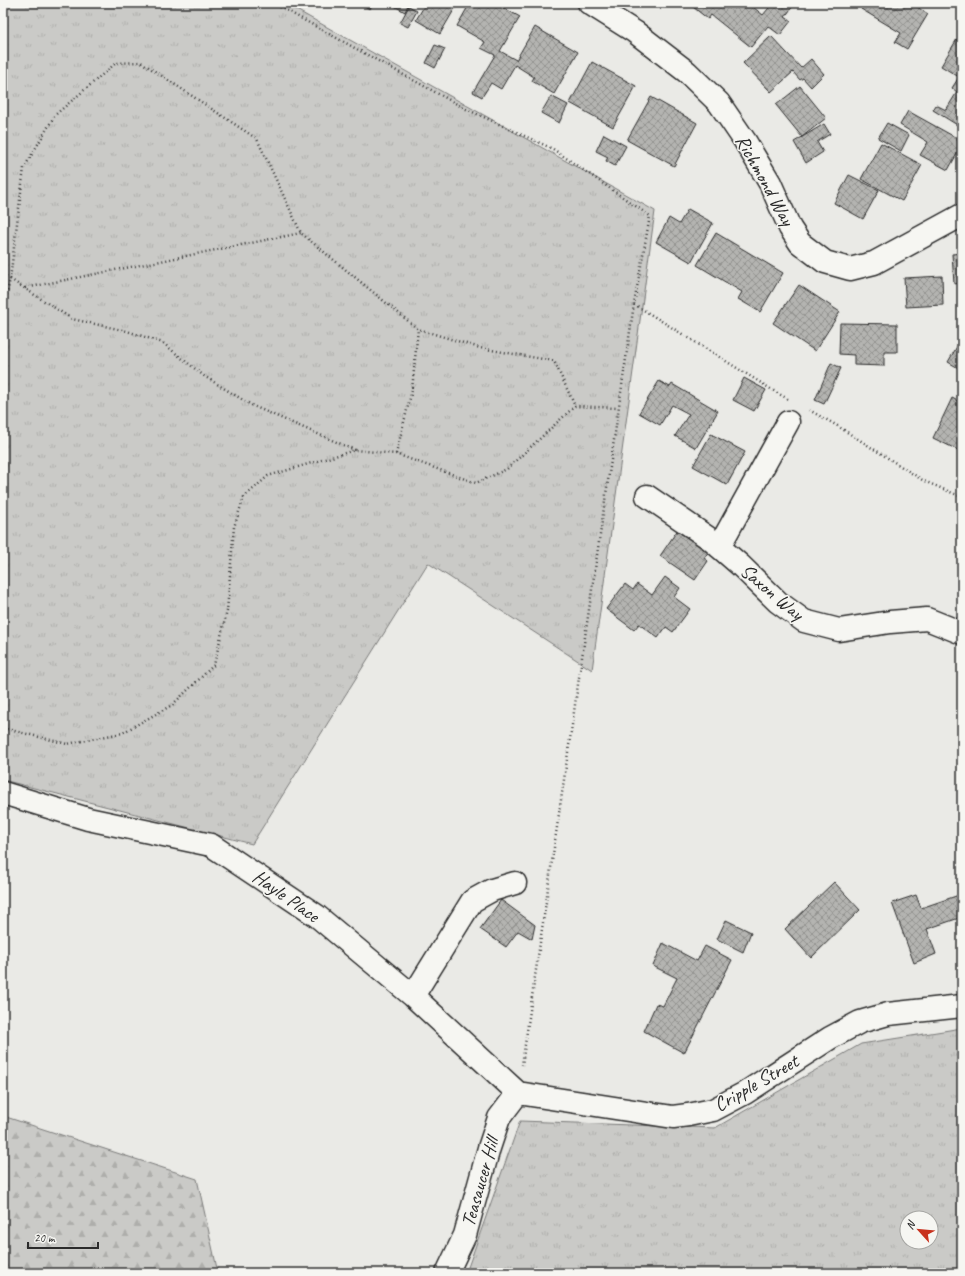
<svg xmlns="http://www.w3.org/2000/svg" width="965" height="1276" viewBox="0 0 965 1276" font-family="Caveat,sans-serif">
<defs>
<pattern id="grass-tufts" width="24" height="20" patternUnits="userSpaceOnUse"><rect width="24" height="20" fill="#cacac7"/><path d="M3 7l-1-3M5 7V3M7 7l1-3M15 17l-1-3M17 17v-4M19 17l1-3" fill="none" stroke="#aeaeab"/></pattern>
<pattern id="forest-firs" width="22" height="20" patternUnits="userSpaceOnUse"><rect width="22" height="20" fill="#cacac7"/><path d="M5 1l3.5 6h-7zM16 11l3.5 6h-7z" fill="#aeaeab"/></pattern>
<pattern id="building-cross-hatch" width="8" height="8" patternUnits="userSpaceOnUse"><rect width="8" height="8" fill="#b4b4b1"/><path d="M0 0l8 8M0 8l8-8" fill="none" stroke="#939390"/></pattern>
</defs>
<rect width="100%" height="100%" fill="#eaeae6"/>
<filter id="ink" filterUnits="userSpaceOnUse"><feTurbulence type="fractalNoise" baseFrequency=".025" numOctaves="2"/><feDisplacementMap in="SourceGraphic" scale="8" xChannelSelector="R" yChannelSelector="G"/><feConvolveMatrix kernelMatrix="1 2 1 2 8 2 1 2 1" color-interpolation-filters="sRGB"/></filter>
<g filter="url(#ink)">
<path fill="url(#grass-tufts)" stroke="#7a7a79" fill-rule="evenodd" d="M3 3H284L655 211 592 670 428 563 252 844 3 780Z
M962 1028V1273H466L520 1121 715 1128 861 1044ZM907 1218H931V1242H907Z"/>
<path fill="url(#forest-firs)" stroke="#7a7a79" d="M3 1116 197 1179 218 1273H3Z"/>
<path fill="url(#building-cross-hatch)" stroke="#2b2b2b" d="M363 3H373L370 9 362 5Z
M389 3H409L405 12Z
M426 3H458L440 34 416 20Z
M470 3H495L520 17 500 51 516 60 535 27 578 52 554 94 532 81 534 77 515 65 501 89 491 83 482 97 473 92 495 55 481 48 485 42 457 26Z
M688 3H748L763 15 773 3H790L793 6 785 17 791 21 780 35 768 26 751 47 711 15 708 19Z
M865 3H911L928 14 907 49 895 42 901 33 861 9Z
M409 6 417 11 408 27 400 23Z
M771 36 801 68 811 59 824 74 811 87 803 78 800 80 793 72 771 92 743 63Z
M957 39 962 42V128L933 110 936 105 946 110 957 92 952 88 959 77 941 66Z
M435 45 445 49 435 68 426 63Z
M592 62 636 86 613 127 570 103Z
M800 86 826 118 802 137 776 105Z
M551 96 568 105 559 123 541 113Z
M651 97 697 123 674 166 627 140Z
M908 111 962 141V145L948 170 920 155 928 142 900 125Z
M887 123 909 135 901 151 878 138Z
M824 124 830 134 817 142 823 152 806 163 794 142Z
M604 134 626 146 615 166 606 161 608 157 596 151Z
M881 143 922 165 902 201 861 179Z
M849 175 879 190 863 219 834 203Z
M688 209 713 223 691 262 656 242 669 218 679 224Z
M716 233 783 273 760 312 738 299 742 292 697 265Z
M962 253V283L954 284 952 254Z
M942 276 943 305 906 307 904 278Z
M799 285 840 312 815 351 773 323Z
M840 323 897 324V352H884V366L854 365V355L839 354Z
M962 338V370L948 362Z
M831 363 841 368 824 404 815 400Z
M744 378 766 390 754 411 733 400Z
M659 381 670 387 672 384 718 411 696 448 675 436 689 414 672 405 660 425 639 413Z
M952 398 962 403V452L933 438Z
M711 434 745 452 727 485 693 466Z
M681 525 712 547 704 558 708 561 695 580 660 556Z
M665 577 680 588 674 597 690 609 673 632 666 627 658 638 639 624 634 630 606 609 625 584 633 590 637 584 652 595Z
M834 882 860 910 811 958 785 929Z
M962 894V917L927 929 936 954 914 963 892 903 916 895 921 908Z
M501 900 535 925 532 939 518 931 506 947 480 929Z
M726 920 751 932 743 952 717 939Z
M663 943 697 961 705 946 732 960 684 1053 644 1031 656 1004 663 1006 677 978 653 966Z"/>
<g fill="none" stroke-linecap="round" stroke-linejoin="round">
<g stroke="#2b2b2b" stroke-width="25">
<path id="minor" d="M589 3 635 32 687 72 719 103 745 141 770 183 790 228 800 243 825 262 850 269 874 263 962 215
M647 496 710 539 740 565 778 602 804 621 839 630 890 622 927 619 962 633
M719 547 788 422
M3 793 88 819 211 845 317 916 413 996 518 1093
M413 996 472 901 492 890 515 883
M518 1093 673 1117 688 1115 713 1110 745 1093 830 1038 860 1022 888 1014 962 1006
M447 1273 465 1235 489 1148 499 1118 518 1093"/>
</g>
<path stroke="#2b2b2b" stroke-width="2.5" stroke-dasharray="1 3" stroke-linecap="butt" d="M273 3 464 108 553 149 650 216 634 304 522 1065
M3 274 10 279 3 314
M25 288 301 233
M634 304 774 391 788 399
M809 410 836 425 924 481 962 497
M355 450 253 406 204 376 163 343 127 331 72 319 10 279 24 168 55 115 116 63 141 62 257 139 301 233 418 329 480 348 554 361 575 406
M396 454 412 390 418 329
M3 728 67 744 122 733 172 705 214 665 227 611 234 527 244 497 268 476 355 450 396 454 476 483 507 469 575 406 618 408"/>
<use href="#minor" stroke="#f6f6f2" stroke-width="22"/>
</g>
</g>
<g text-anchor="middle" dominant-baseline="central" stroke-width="3" stroke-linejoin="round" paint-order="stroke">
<g font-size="20" fill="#2b2b2b" stroke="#f6f6f2">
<text transform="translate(765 180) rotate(61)">Richmond Way</text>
<text transform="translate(772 592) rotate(40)">Saxon Way</text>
<text transform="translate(286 896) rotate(35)">Hayle Place</text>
<text transform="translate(756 1083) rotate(-30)">Cripple Street</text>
<text transform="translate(480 1182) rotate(-74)">Teasaucer Hill</text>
</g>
</g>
<rect width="965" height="1276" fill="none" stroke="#f6f6f2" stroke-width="16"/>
<rect x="8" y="8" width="949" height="1260" fill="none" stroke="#2b2b2b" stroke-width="1.5" filter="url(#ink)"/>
<g transform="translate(919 1230) rotate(297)"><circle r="19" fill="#f6f6f2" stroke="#a5a5a2"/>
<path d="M0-3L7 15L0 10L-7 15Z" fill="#c8321e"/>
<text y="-6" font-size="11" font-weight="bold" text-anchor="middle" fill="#2b2b2b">N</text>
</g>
<path d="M28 1242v6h70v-6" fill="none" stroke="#2b2b2b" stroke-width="2"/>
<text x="34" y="1242" font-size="12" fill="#2b2b2b" stroke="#f6f6f2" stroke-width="3" paint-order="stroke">20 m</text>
</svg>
